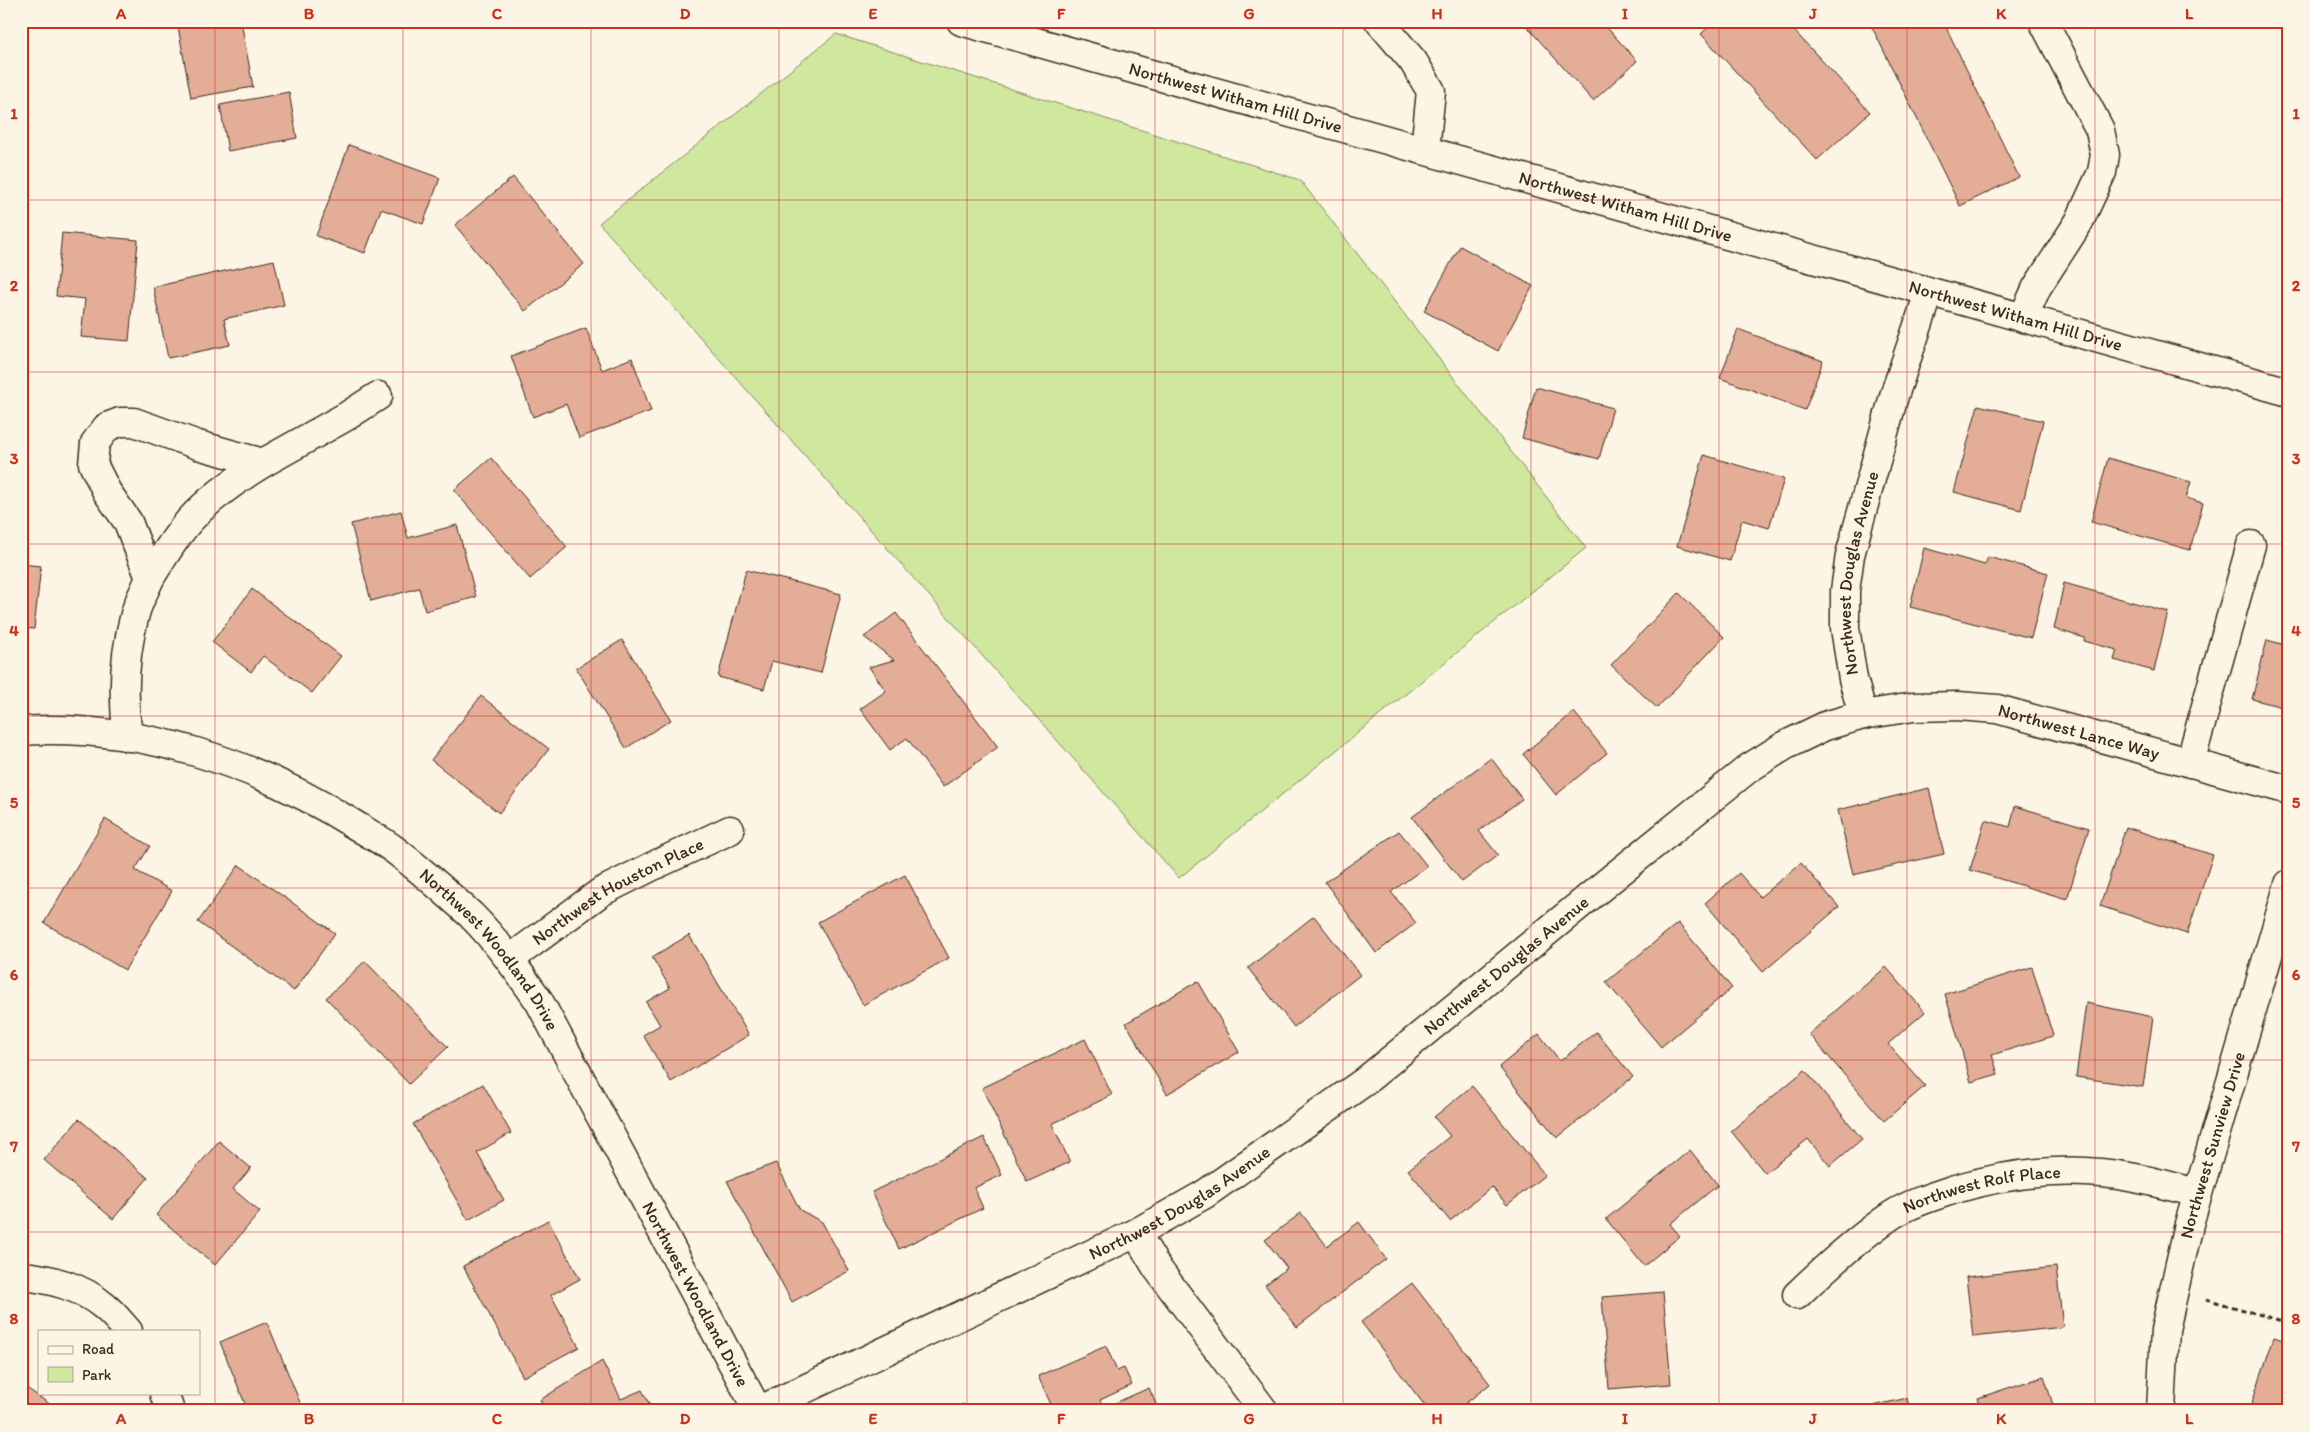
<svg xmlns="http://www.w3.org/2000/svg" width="2310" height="1432" viewBox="0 0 2310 1432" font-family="Itim,sans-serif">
<rect width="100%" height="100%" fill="#fcf5e5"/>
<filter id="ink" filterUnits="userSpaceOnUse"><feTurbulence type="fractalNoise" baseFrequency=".02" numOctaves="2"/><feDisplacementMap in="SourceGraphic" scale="10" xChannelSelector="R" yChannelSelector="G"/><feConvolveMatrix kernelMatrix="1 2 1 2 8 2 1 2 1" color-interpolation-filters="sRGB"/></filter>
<g filter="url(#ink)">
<path fill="#cfe89d" stroke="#85895e" d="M836 34 1300 180 1586 548 1179 878 599 223Z"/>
<path fill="#e3ad97" stroke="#3b2a1e" d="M177 21H241L253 87 191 98Z
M1522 21H1601L1637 61 1593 101Z
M1715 21H1785L1870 112 1817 160 1701 34Z
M1869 21H1943L2019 177 1960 206Z
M289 92 297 138 228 151 220 105Z
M349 145 440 178 423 224 381 209 365 253 316 236Z
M513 177 584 264 525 311 455 225Z
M62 233 138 240 129 341 81 337 85 299 56 296Z
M1460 246 1533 286 1498 351 1424 311Z
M274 260 284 305 224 319 230 345 168 358 153 287Z
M586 328 602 370 632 358 651 411 579 438 566 404 533 417 511 356Z
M1738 329 1823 361 1805 410 1720 378Z
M1536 387 1613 408 1599 459 1522 438Z
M1978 405 2043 421 2021 510 1954 492Z
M1704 455 1784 479 1769 528 1742 520 1730 561 1677 546Z
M491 458 567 547 530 579 454 490Z
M2108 458 2191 482 2186 498 2203 503 2190 550 2091 522Z
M401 511 408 538 457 525 476 597 425 611 419 588 371 601 351 524Z
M1924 548 1985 565 1988 557 2048 573 2031 638 1910 607Z
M21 564 41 566 34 629 21 628Z
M746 570 841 594 821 673 772 661 764 689 718 677Z
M2064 583 2168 612 2154 671 2114 660 2117 650 2084 641 2085 638 2054 629Z
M252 589 341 656 312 693 263 656 251 672 212 642Z
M1679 593 1724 637 1657 708 1611 665Z
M896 613 998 747 943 787 907 738 890 750 860 709 886 691 869 667 894 660 864 637Z
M622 640 671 720 626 748 576 668Z
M2267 640 2289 646V709L2252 699Z
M481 696 549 749 499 813 431 760Z
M1574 712 1607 753 1556 795 1523 754Z
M1491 758 1522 799 1479 831 1498 855 1462 882 1412 817Z
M1929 788 1944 854 1853 875 1838 810Z
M2015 806 2089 828 2067 899 1970 870 1985 820 2010 827Z
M105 819 150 846 135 870 172 891 125 970 44 923Z
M2126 827 2213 855 2187 934 2100 906Z
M1399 831 1427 866 1391 892 1416 923 1376 953 1325 882Z
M1801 863 1839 907 1763 972 1705 903 1739 873 1760 897Z
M239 865 335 933 294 991 198 922Z
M905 875 949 958 863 1005 818 922Z
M1314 916 1360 975 1294 1027 1248 968Z
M1678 923 1732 988 1661 1047 1606 982Z
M689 935 749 1035 671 1082 643 1035 660 1025 646 1002 670 988 652 957Z
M365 961 448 1047 409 1084 326 998Z
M1886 967 1925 1012 1888 1044 1925 1086 1884 1121 1809 1034Z
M2032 967 2053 1036 1992 1055 1998 1074 1971 1082 1945 994Z
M1198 981 1239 1052 1167 1094 1126 1023Z
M2086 1003 2153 1017 2143 1087 2076 1077Z
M1596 1032 1633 1077 1557 1138 1499 1067 1539 1034 1560 1061Z
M1085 1039 1112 1095 1052 1124 1070 1162 1027 1182 982 1088Z
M1805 1070 1862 1139 1830 1166 1808 1139 1765 1173 1731 1131Z
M483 1084 511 1133 477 1153 504 1200 468 1220 413 1124Z
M1472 1086 1545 1175 1507 1205 1492 1187 1450 1221 1408 1170 1450 1136 1434 1117Z
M79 1119 148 1178 113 1219 44 1160Z
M984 1137 1002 1175 974 1188 983 1208 899 1249 872 1192Z
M219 1141 251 1168 233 1189 260 1212 215 1265 156 1215Z
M1690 1150 1718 1185 1670 1224 1680 1236 1644 1266 1606 1219Z
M2289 1161V1190L2281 1188Z
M776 1163 800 1210 822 1222 849 1271 792 1302 727 1181Z
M1301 1213 1327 1246 1359 1222 1386 1259 1297 1327 1265 1285 1287 1268 1265 1240Z
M548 1220 580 1279 551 1295 579 1347 523 1377 463 1266Z
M2056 1267 2063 1327 1973 1337 1966 1277Z
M1412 1283 1490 1384 1456 1411H1429L1361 1322Z
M1663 1292 1671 1384 1609 1389 1602 1297Z
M267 1322 301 1405 287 1411H248L220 1342Z
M2274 1337 2289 1342V1411H2249Z
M1106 1346 1117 1371 1124 1368 1132 1385 1100 1400 1104 1408 1149 1388 1159 1411H1054L1038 1376Z
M602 1361 621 1399 642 1390 653 1411H546L540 1400Z
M2044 1376 2055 1411H1982L1978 1398Z
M21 1384 51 1405 48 1411H21Z
M1907 1398 1910 1411H1861L1860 1409Z
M963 1404 966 1411H951Z"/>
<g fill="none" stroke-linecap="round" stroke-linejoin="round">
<g stroke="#3b2a1e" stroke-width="31">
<g id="minor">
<path id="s1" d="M961 21 2289 392"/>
<path d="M1379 21 1413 61 1431 91 1425 150"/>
<path d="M2023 318 2037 287 2079 222 2102 172 2105 155 2100 130 2043 21"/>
<path d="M150 578C162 559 174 538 190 520 210 498 237 479 263 463"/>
<path id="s2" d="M1863 715 1853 679 1845 628V591L1850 555 1894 396 1929 293"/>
<path id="s3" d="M21 731C139 723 256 763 355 825 368 833 383 841 396 851 422 871 447 893 471 915 497 941 518 971 539 1001L758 1411 1136 1233 1205 1194 1364 1082 1616 875 1749 768 1786 745 1825 726 1863 715 1913 707 1958 706 1997 709 2289 790"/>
<path d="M128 737C122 696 124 655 135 614 138 602 145 590 150 578L128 522 107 492 93 464 95 443 107 427 120 422H134L198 445 263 463 347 416 378 396"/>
<path d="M2190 763 2251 545"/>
<path id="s4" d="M510 959 601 892 653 866 730 830"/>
<path d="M1136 1233 1157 1268 1264 1411"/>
<path d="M21 1276C49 1278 82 1287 104 1306 113 1313 120 1322 128 1331"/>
<path id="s5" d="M1797 1295C1826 1267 1858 1238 1892 1215 1911 1203 1934 1196 1955 1189 2013 1172 2076 1166 2135 1178 2156 1182 2177 1188 2198 1193"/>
<path d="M164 1393 170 1411"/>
<path id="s6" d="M2161 1411 2165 1330 2189 1224 2289 884"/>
</g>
</g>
<path stroke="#3b2a1e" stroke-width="3" stroke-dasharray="5 4" stroke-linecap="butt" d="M2206 1299 2289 1323"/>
<use href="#minor" stroke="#fcf5e5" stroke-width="28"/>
</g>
</g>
<path fill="none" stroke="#c8321e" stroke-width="1" stroke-opacity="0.55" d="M215 21V1411M403 21V1411M591 21V1411M779 21V1411M967 21V1411M1155 21V1411M1343 21V1411M1531 21V1411M1719 21V1411M1907 21V1411M2095 21V1411M21 200H2289M21 372H2289M21 544H2289M21 716H2289M21 888H2289M21 1060H2289M21 1232H2289"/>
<g text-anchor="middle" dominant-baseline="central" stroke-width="4" stroke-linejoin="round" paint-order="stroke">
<g font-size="18" fill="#3b2a1e" stroke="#fcf5e5">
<text stroke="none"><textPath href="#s1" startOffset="285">Northwest Witham Hill Drive</textPath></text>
<text stroke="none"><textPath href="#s1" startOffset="690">Northwest Witham Hill Drive</textPath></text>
<text stroke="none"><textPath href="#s1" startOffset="1095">Northwest Witham Hill Drive</textPath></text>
<text stroke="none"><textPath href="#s2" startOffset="145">Northwest Douglas Avenue</textPath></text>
<text stroke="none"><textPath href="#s3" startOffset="2609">Northwest Lance Way</textPath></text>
<text stroke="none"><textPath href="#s4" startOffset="128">Northwest Houston Place</textPath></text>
<text stroke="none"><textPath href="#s3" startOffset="538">Northwest Woodland Drive</textPath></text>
<text stroke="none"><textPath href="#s3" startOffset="1950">Northwest Douglas Avenue</textPath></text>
<text stroke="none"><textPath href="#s6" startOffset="272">Northwest Sunview Drive</textPath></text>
<text stroke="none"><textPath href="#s5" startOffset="219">Northwest Rolf Place</textPath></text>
<text stroke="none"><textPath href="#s3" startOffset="1545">Northwest Douglas Avenue</textPath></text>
<text stroke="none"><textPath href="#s3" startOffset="942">Northwest Woodland Drive</textPath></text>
</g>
</g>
<rect width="2310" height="1432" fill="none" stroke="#fcf5e5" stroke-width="55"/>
<rect x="38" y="1330" width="162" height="65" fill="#fcf5e5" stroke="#afa495"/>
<rect x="48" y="1346" width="25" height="8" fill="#fcf5e5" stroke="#afa495"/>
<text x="82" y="1354" font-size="15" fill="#3b2a1e">Road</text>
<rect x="48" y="1367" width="25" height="15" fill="#cfe89d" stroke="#afa495"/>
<text x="82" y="1380" font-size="15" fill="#3b2a1e">Park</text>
<rect x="28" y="28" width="2254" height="1376" fill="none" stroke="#c8321e" stroke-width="2"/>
<g font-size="16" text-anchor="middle" font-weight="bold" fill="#c8321e">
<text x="121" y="19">A</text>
<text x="309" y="19">B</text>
<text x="497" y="19">C</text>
<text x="685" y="19">D</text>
<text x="873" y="19">E</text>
<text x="1061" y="19">F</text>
<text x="1249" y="19">G</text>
<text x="1437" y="19">H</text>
<text x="1625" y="19">I</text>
<text x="1813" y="19">J</text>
<text x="2001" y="19">K</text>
<text x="2189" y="19">L</text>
<text x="14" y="119">1</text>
<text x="2296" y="119">1</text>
<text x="14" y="291">2</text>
<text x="2296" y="291">2</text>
<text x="14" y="464">3</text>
<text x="2296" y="464">3</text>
<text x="14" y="636">4</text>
<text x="2296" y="636">4</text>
<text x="14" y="808">5</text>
<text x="2296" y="808">5</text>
<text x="14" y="980">6</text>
<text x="2296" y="980">6</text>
<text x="14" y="1152">7</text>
<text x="2296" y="1152">7</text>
<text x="14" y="1324">8</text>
<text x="2296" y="1324">8</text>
<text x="121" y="1424">A</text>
<text x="309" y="1424">B</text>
<text x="497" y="1424">C</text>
<text x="685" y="1424">D</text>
<text x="873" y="1424">E</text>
<text x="1061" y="1424">F</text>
<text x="1249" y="1424">G</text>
<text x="1437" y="1424">H</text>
<text x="1625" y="1424">I</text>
<text x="1813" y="1424">J</text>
<text x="2001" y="1424">K</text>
<text x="2189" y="1424">L</text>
</g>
</svg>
